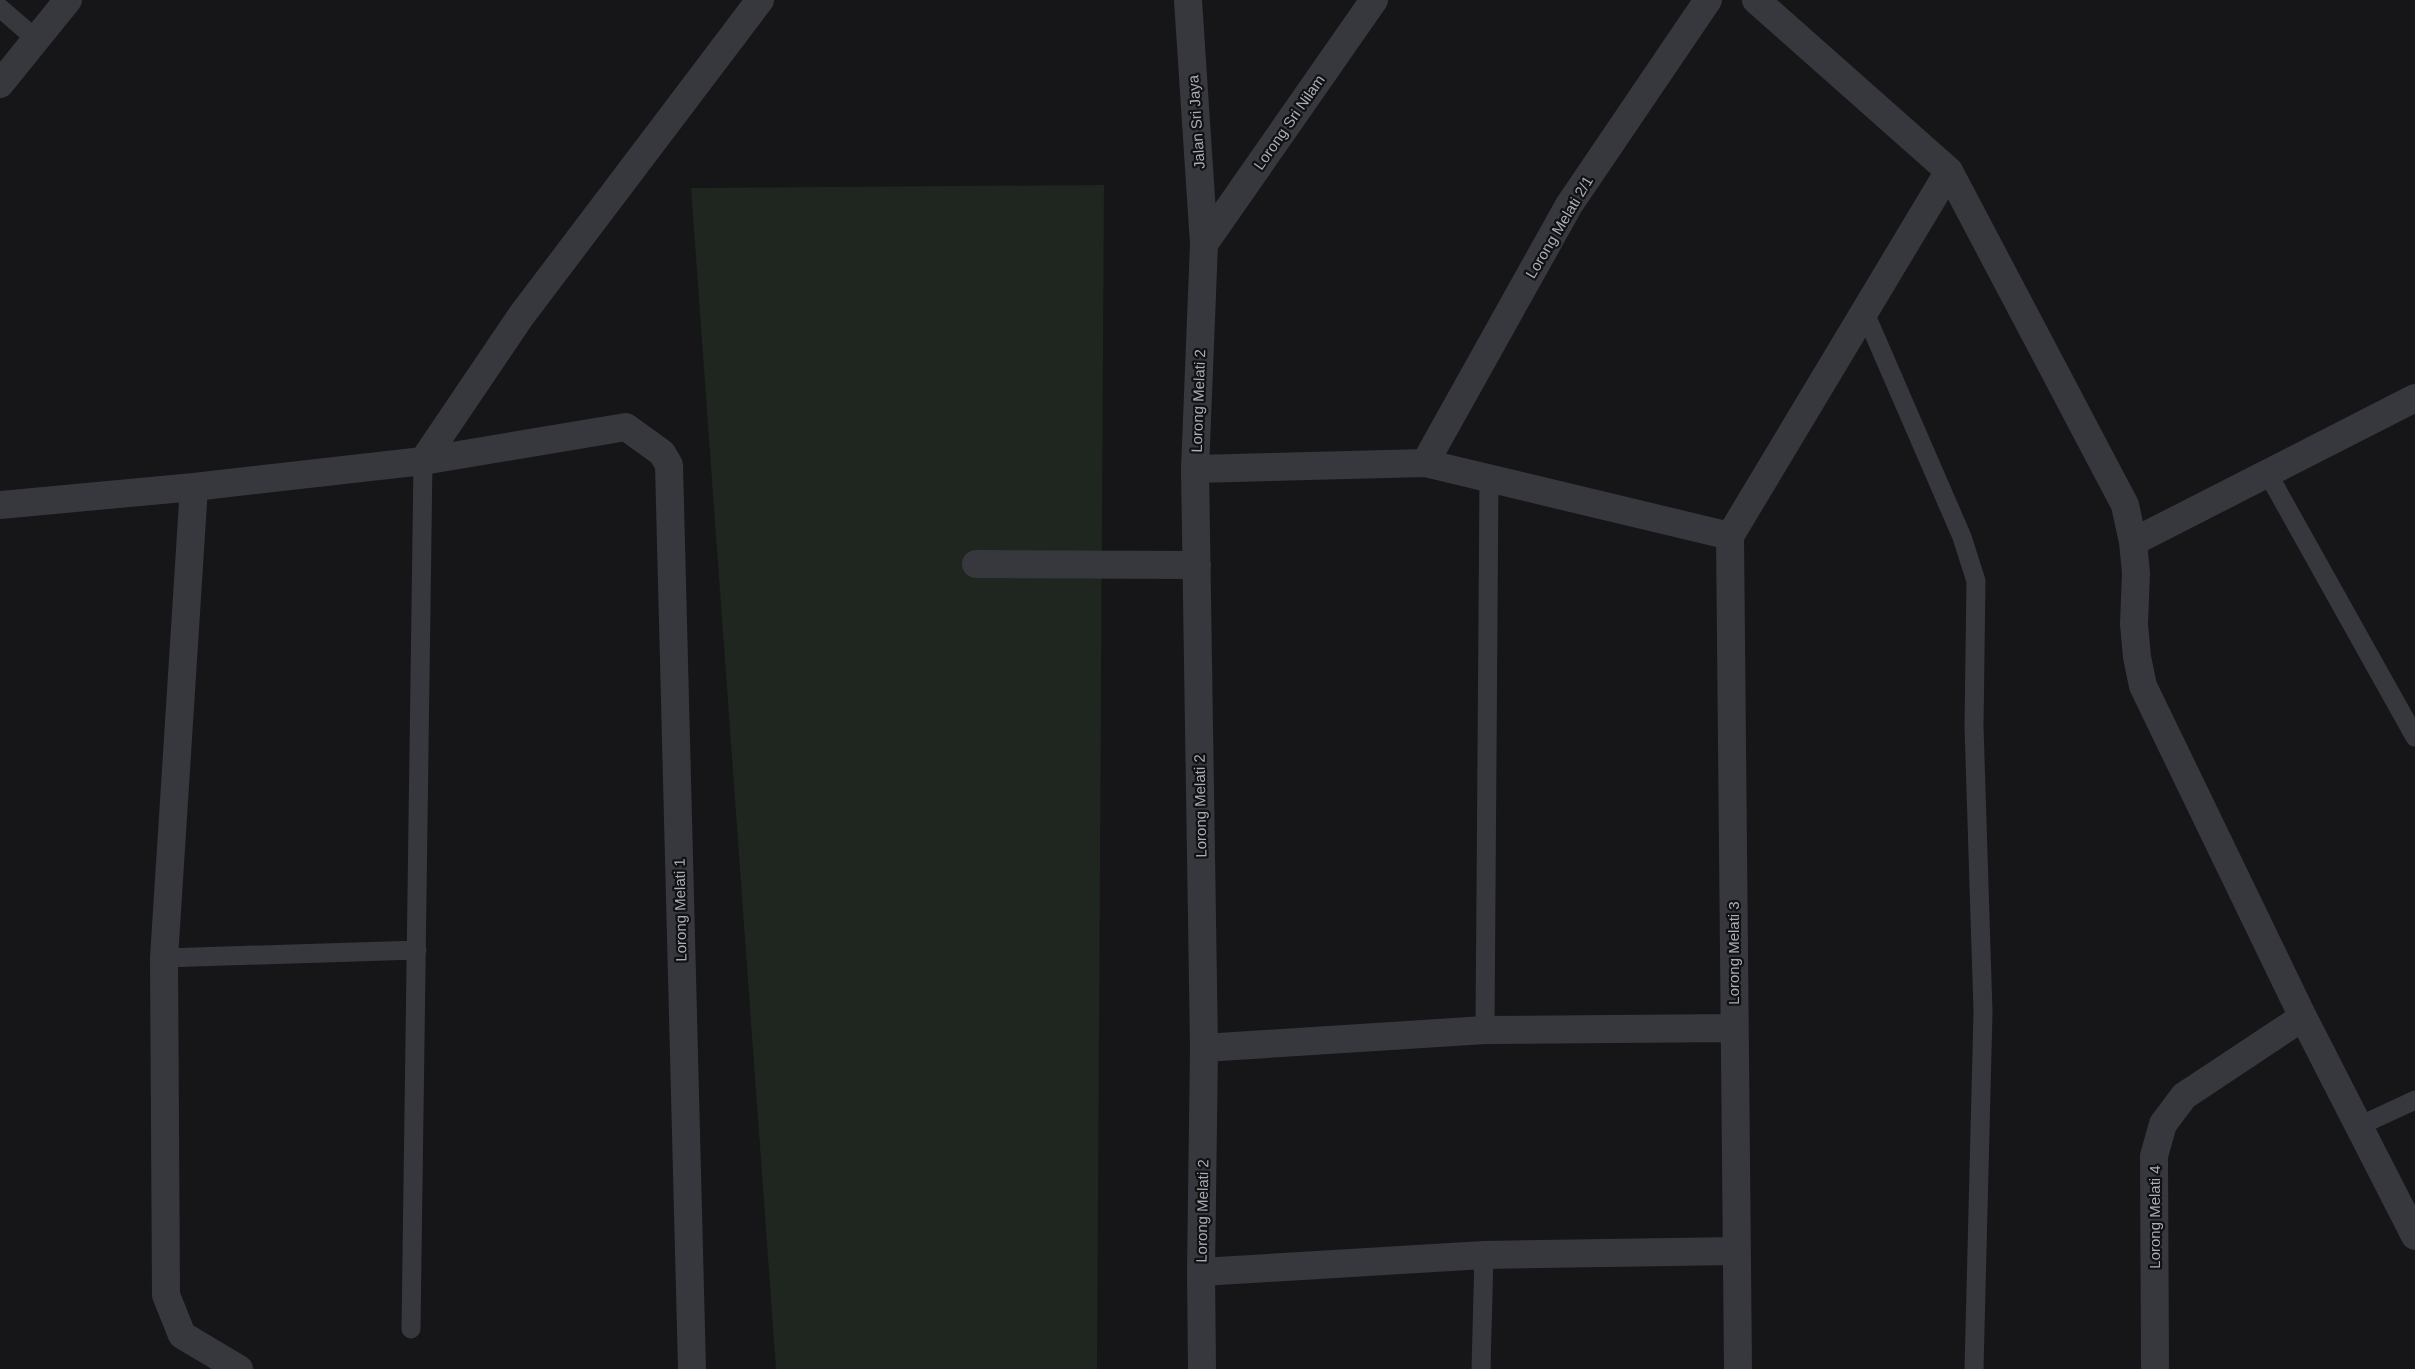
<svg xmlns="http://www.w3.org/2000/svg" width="2415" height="1369" viewBox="0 0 2415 1369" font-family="Helvetica,sans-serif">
<rect width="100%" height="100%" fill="#161618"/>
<path fill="#1e261f" d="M1104 185 1097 1369H776L691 188Z"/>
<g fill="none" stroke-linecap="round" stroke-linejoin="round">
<path stroke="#37383d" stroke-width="19" d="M0 8 36 39
M1865 313 1962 537 1976 581 1974 726 1983 1012 1974 1369
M2268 474 2415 737
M164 958 417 950
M1485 1030 1489 478
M2359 1126 2415 1100
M411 1329 423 461
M1481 1369 1484 1255"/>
<path stroke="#37383d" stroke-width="28" d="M1188 0 1204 244 1195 469 1204 1048 1201 1272 1202 1369
M0 84 68 0
M1949 171 2125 505 2133 542 2136 573 2134 624 2137 657 2143 686 2303 1017 2415 1236
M1204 244 1374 0
M423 461 521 316 760 0
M1425 463 1569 205 1708 0
M1195 469 1425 463 1730 536
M0 505 194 487
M1730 536 1738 1369
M1730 536 1949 171 1756 0
M2133 542 2415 398
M976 564 1197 565
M1204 1048 1485 1030 1734 1028
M1201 1272 1484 1255 1736 1251
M239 1369 182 1335 166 1295 164 958 194 487 423 461 626 427 662 453 669 465 692 1369
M2155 1369 2154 1156 2163 1124 2184 1096 2303 1017"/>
</g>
<g text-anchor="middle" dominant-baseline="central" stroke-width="4.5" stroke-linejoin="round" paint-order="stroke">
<g font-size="15" fill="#a8adb8" stroke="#111113">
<text transform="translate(1196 122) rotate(-94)">Jalan Sri Jaya</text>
<text transform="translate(1289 122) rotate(-55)">Lorong Sri Nilam</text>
<text transform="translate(1559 227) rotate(-59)">Lorong Melati 2/1</text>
<text transform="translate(1198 401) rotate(-88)">Lorong Melati 2</text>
<text transform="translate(1200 806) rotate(-91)">Lorong Melati 2</text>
<text transform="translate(680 910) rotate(-91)">Lorong Melati 1</text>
<text transform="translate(1733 953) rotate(-90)">Lorong Melati 3</text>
<text transform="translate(1202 1211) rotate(-89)">Lorong Melati 2</text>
<text transform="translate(2154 1217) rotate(-90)">Lorong Melati 4</text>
</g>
</g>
</svg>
